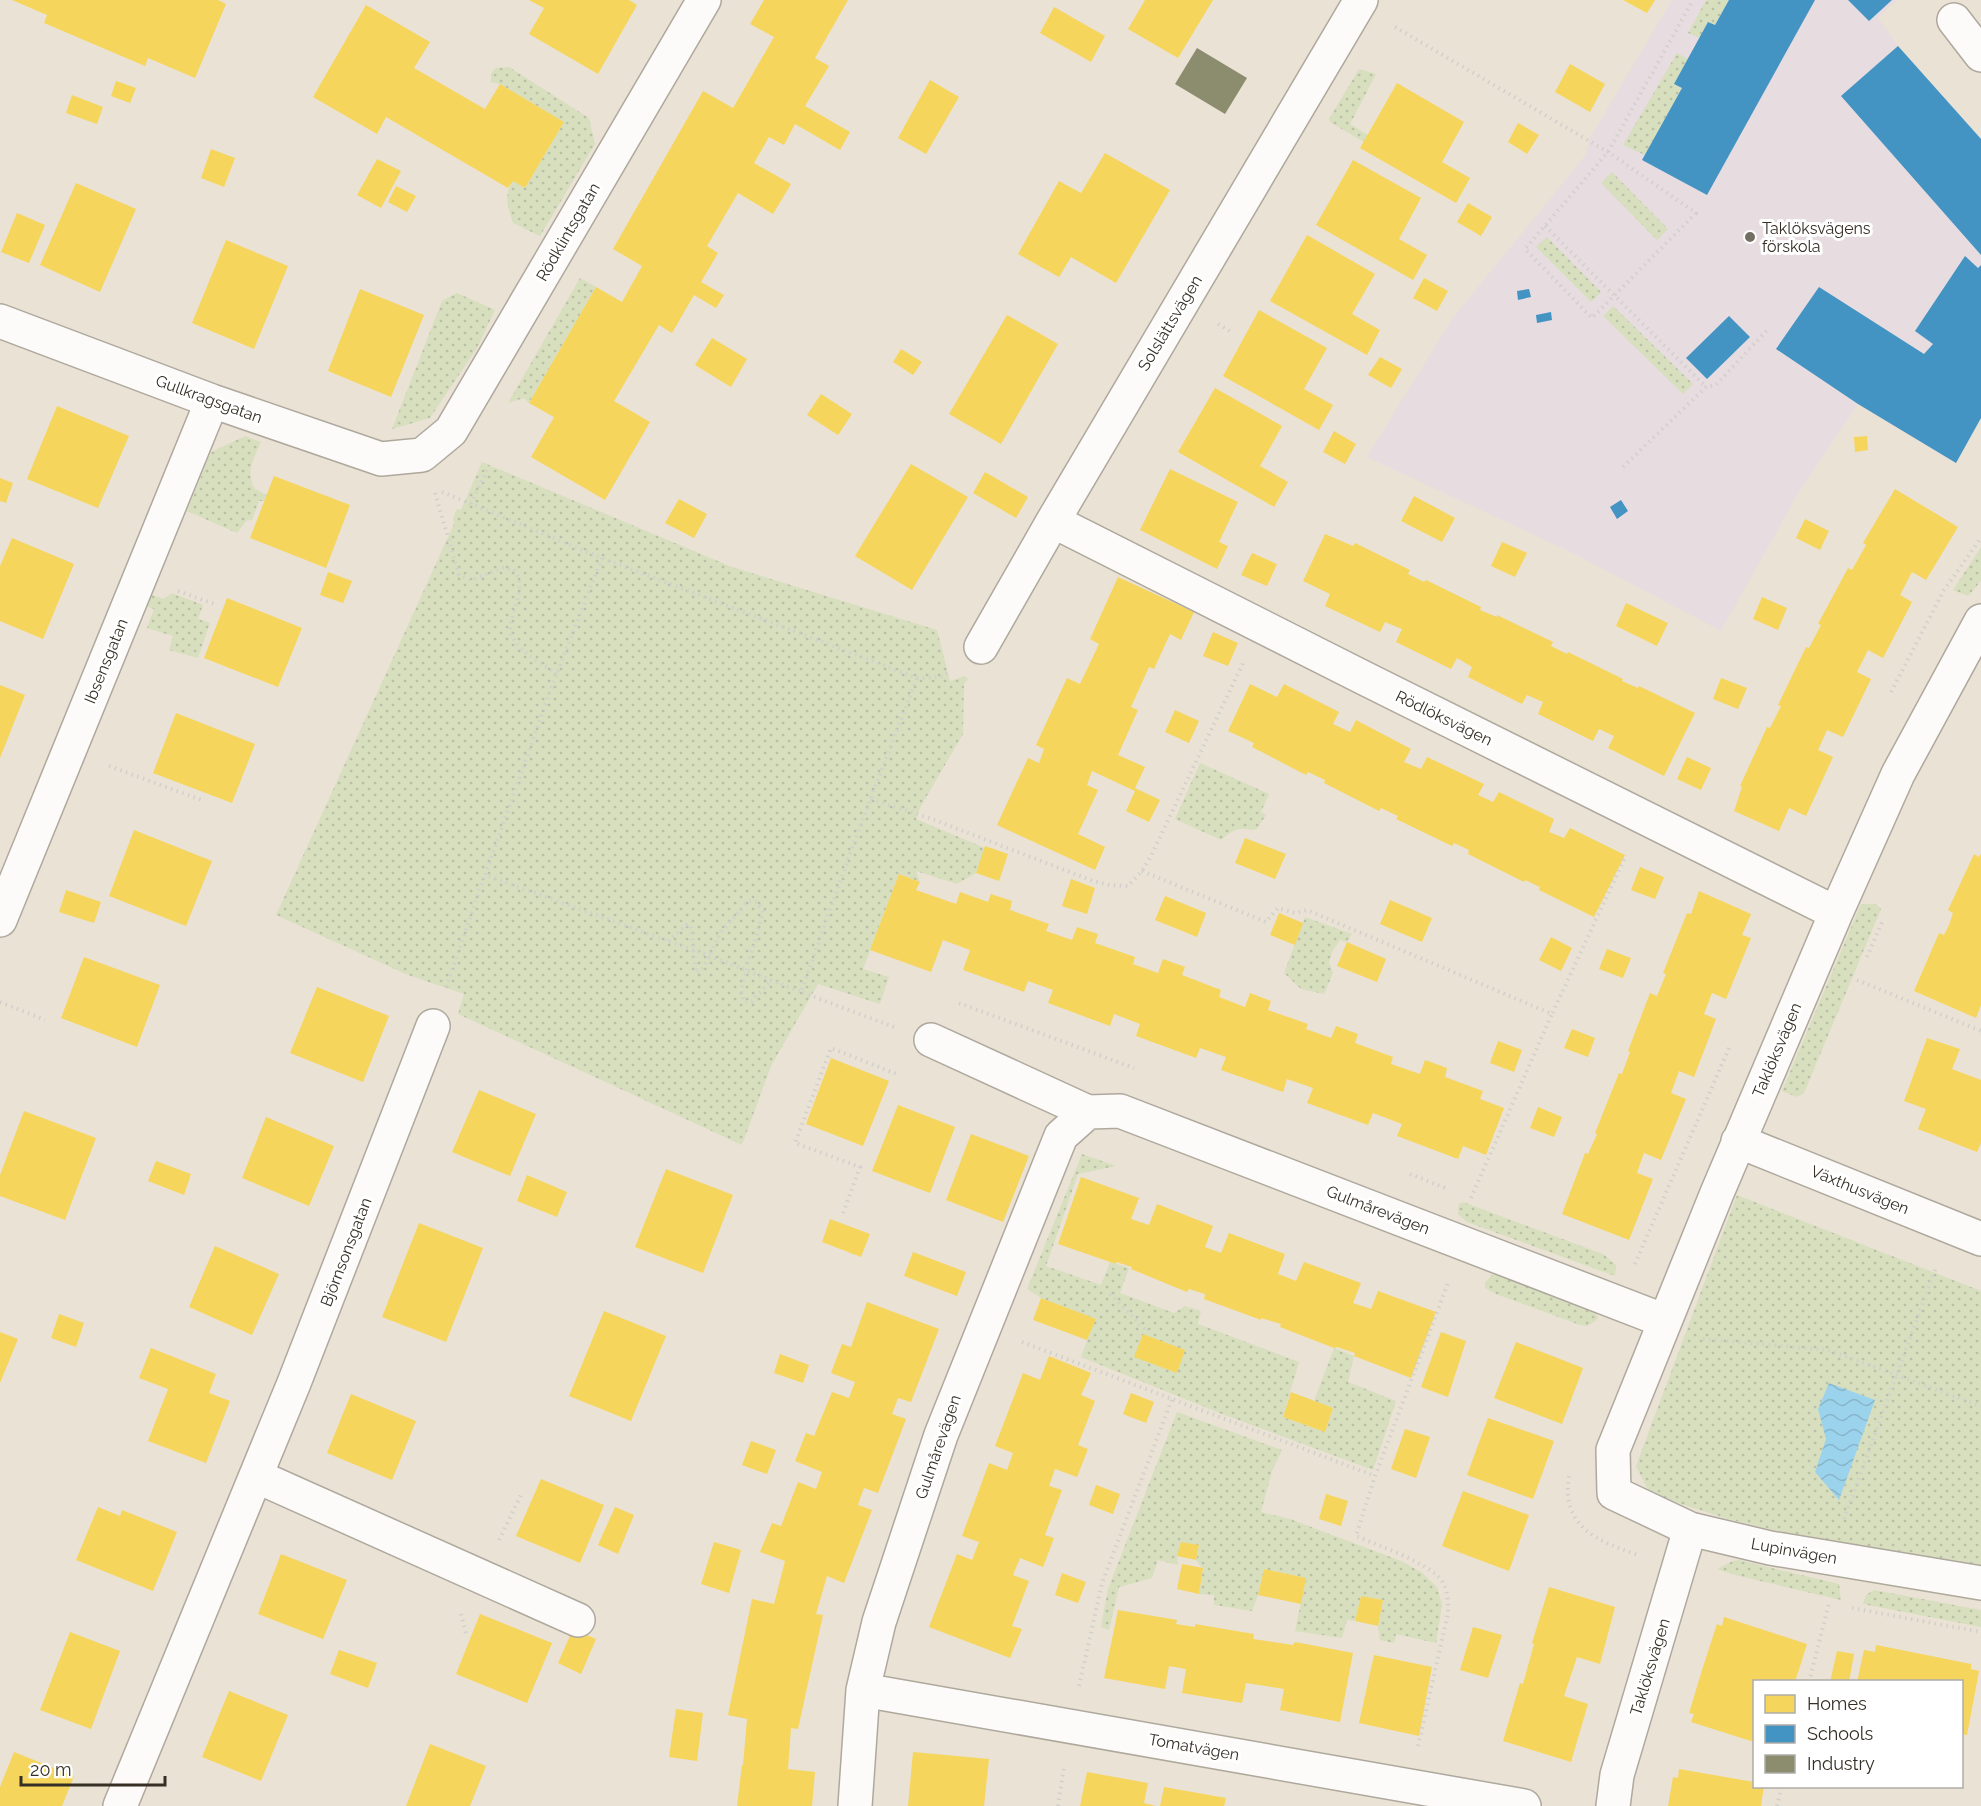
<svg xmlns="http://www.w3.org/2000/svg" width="1981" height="1806" viewBox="0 0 1981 1806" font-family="Raleway,sans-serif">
<defs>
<pattern id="grass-dots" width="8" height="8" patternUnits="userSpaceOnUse" patternTransform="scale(1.5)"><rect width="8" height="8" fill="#d7dfbf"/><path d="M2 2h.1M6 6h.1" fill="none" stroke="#b9c0a4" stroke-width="1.8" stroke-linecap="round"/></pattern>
<pattern id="water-waves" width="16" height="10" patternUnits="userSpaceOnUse" patternTransform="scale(1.5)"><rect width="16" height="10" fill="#9cd3ec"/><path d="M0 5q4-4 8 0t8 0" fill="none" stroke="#87b5ca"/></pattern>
</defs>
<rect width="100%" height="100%" fill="#eae2d4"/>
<path fill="#e7dce0" d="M1672 0H1897L1878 18 1898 46 1981 139V418L1956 463 1858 404 1800 490 1721 631 1575 554 1367 457 1452 319 1585 156 1589 140Z"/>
<path fill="url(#grass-dots)" d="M1706 0H1729L1715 25 1708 22 1700 38 1688 33Z
M1677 53 1688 59 1674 84 1682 88 1645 155 1623 145Z
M509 67 589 118 595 144 540 236 513 223C508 207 503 196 513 181L525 188 564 122 500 84 491 82V74L495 68Z
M1359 69 1376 74 1350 124 1368 135 1364 142 1330 122 1329 119Z
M1612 172 1668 229 1657 240 1601 183Z
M1547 237 1601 292 1591 302 1536 247Z
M580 278 596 287 529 403 524 398 508 403Z
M457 293 495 310 477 348 430 418 392 429 442 301Z
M1613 306 1693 384 1683 394 1603 316Z
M245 436 261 442C254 458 245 472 255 489L267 495 264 501H259L252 520 246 521 237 533 187 511 211 452Z
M482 462 732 567 937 630 950 681 965 676 968 679 964 684 963 734 920 808 916 819 985 848 976 873 957 884 916 871 920 882 899 874 863 969 889 977 880 1004 818 984 771 1066 742 1145 458 1014 464 994 408 975 276 915 454 524 453 518 457 509 461 510Z
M1981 547V581L1968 596 1953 590Z
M172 593 203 605 198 619 210 623 198 658 169 650 173 636 147 628 154 609 146 606 152 595 164 599Z
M1200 763 1269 794 1261 812 1266 815 1257 829C1250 831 1247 828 1240 829 1233 830 1227 835 1221 840L1175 819Z
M1861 904H1876L1881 909 1804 1093 1797 1097 1782 1091Z
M1305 917 1352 934 1347 942 1340 940 1332 952 1329 962 1333 973 1324 994 1301 989 1284 973Z
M1082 1154 1116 1166 1078 1174 1046 1266 1101 1285 1110 1262 1129 1268 1120 1293 1174 1313 1185 1306 1201 1311 1198 1324 1299 1362 1283 1417 1325 1432 1333 1408 1314 1401 1334 1348 1354 1356 1348 1382 1396 1401 1373 1470 1222 1414 1081 1357 1095 1319 1041 1298 1027 1289Z
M1737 1195 1981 1291V1572L1849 1548 1728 1519 1650 1494 1636 1466Z
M1463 1202 1603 1254 1616 1265 1615 1276 1467 1222 1458 1214 1459 1204Z
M1500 1274 1593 1309 1598 1317 1597 1320 1587 1326 1580 1325 1496 1294 1485 1288V1283L1492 1275Z
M1177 1412 1282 1450 1272 1471 1261 1512 1290 1519 1401 1561 1421 1572 1437 1587 1442 1605 1436 1643 1396 1634 1394 1643 1380 1640 1378 1626 1383 1600 1361 1596 1355 1621 1347 1620 1342 1638 1295 1631 1306 1578 1264 1569 1258 1595 1252 1611 1214 1605V1595L1199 1594 1203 1569 1196 1560 1199 1546 1181 1542 1177 1556 1178 1565 1158 1560 1152 1578 1119 1587 1109 1630 1101 1627 1108 1589Z
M1738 1560 1839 1584 1841 1600 1735 1575 1717 1569 1733 1561Z
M1874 1590 1981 1610V1627L1863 1604 1866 1595Z"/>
<path fill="url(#water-waves)" d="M1829 1383 1875 1400 1839 1500 1815 1472 1826 1439 1818 1409Z"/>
<path fill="#f6d55c" d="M12 0H218L226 4 195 78 148 58 145 66 44 23 47 15Z
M529 0H629L637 5 598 74 529 34 544 8Z
M764 0H848L815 58 829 66 805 106 850 132 840 150 795 124 784 145 769 137 754 163 791 184 773 214 738 193 707 246 718 253 701 282 724 295 716 308 694 295 672 333 659 325 614 401 650 422 605 500 531 457 554 417 529 403 596 287 622 302 642 266 613 249 703 91 733 108 774 37 750 24Z
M1145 0H1213L1178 58 1128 29Z
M1623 0H1655L1647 13Z
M366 5 430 42 414 68 485 109 500 84 564 122 525 188 513 181 508 188 386 117 377 134 313 97Z
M1054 7 1105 36 1091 62 1040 33Z
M1570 64 1605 84 1590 112 1555 92Z
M930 80 959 97 926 154 898 138Z
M116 81 136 88 130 103 111 96Z
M1397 83 1464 122 1442 162 1470 178 1456 203 1360 148Z
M72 95 103 107 97 124 66 113Z
M1518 123 1539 135 1527 154 1508 142Z
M211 149 235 158 224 187 201 178Z
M1105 153 1170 190 1116 283 1071 257 1059 277 1018 254 1059 181 1081 193Z
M377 159 401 171 381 208 357 195Z
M1353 160 1421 198 1399 239 1427 255 1413 280 1316 225Z
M76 183 136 209 100 292 40 265Z
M396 186 416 196 407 212 388 202Z
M1468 203 1492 217 1481 236 1457 222Z
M17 213 45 225 29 263 1 252Z
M1307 235 1375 274 1352 314 1380 330 1367 355 1270 301Z
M226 240 288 266 254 349 192 323Z
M1424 278 1448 291 1437 311 1413 298Z
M360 289 424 315 391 397 328 371Z
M1259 310 1327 348 1304 389 1333 405 1319 430 1223 376Z
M1007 315 1058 344 1001 444 949 414Z
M712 338 747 359 731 387 695 365Z
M901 349 922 362 913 375 893 362Z
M1380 357 1402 369 1391 388 1368 375Z
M1215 388 1282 426 1260 466 1288 482 1274 507 1178 452Z
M821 394 852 414 838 435 807 415Z
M57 406 129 436 98 508 27 479Z
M1334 431 1356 444 1345 464 1323 452Z
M1867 436 1868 450 1855 452 1854 437Z
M911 464 968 497 912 590 855 556Z
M1170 469 1238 502 1219 542 1228 546 1217 569 1140 530Z
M985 472 1028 497 1016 518 973 493Z
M274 476 350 505 326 568 250 538Z
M0 478 13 483 6 503 0 501Z
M1895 489 1958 527 1926 580 1912 572 1900 595 1912 602 1883 658 1868 650 1857 672 1871 679 1843 737 1827 730 1818 750 1833 757 1806 816 1789 808 1779 831 1734 811 1742 787 1740 786 1767 727 1770 728 1781 706 1778 705 1806 647 1809 648 1821 625 1818 624 1848 568 1852 570 1866 545 1863 543Z
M1414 496 1455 518 1442 542 1401 521Z
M679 499 707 514 694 538 665 523Z
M1805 519 1829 531 1820 550 1796 538Z
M1325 534 1353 546 1355 543 1410 570 1408 574 1424 582 1426 580 1481 607 1480 610 1497 617V615L1553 642 1551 646 1567 654 1568 652 1623 679 1622 681 1638 688 1639 686 1695 713 1664 776 1608 748 1614 736 1599 729 1593 741 1538 714 1543 702 1527 695 1522 704 1468 677 1472 667 1457 658 1451 669 1396 642 1402 629 1385 622 1380 632 1325 606 1330 594 1303 581Z
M12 538 74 564 43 639 0 621V566Z
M1502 542 1527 553 1515 577 1491 566Z
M1252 553 1277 564 1267 586 1241 575Z
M328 572 352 581 343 603 320 595Z
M1118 577 1194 612 1181 640 1170 634 1154 669 1149 667 1131 707 1138 710 1118 755 1145 767 1135 788 1160 800 1149 822 1126 811 1135 791 1092 771 1087 785 1098 790 1078 834 1105 847 1095 870 997 825 1028 758 1039 763 1044 749 1036 745 1067 678 1080 684 1099 644 1090 639Z
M1762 597 1787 608 1778 630 1753 619Z
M227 598 302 628 278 687 204 658Z
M1626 603 1668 623 1657 646 1616 626Z
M1213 632 1238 643 1228 666 1203 656Z
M1721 678 1747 688 1738 709 1713 699Z
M1250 684 1277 697 1284 684 1339 712 1333 724 1350 732 1356 720 1411 749 1404 762 1421 769 1427 757 1484 784 1478 795 1493 802 1499 792 1554 819 1549 832 1564 838 1570 828 1625 855 1594 917 1539 890 1540 887 1525 880 1524 882 1468 854 1469 850 1454 843 1452 846 1396 819 1398 816 1381 808 1379 811 1324 783 1325 780 1308 772 1306 775 1252 747 1254 743 1228 731Z
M0 685 25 695 0 758Z
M1175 710 1199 721 1189 743 1165 732Z
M176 713 255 744 232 803 153 773Z
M1687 757 1711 768 1701 790 1677 779Z
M134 830 212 861 186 926 109 896Z
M1245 838 1286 854 1275 879 1235 863Z
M985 846 1008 854 999 881 976 873Z
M1974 854 1979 857 1981 854V1005L1976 1018 1914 991 1939 933 1944 935 1949 925 1953 913 1948 910Z
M1640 867 1664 877 1655 899 1631 890Z
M899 874 920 882 916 890 956 904 960 892 988 902 991 894 1012 901 1010 910 1049 924 1046 931 1072 940 1077 927 1098 934 1095 943 1135 957 1133 964 1158 973 1163 959 1185 967 1182 975 1221 990 1219 997 1245 1007 1250 993 1271 1001 1268 1010 1308 1024 1306 1029 1331 1038 1336 1026 1358 1034 1355 1043 1393 1057 1391 1064 1420 1074 1425 1060 1447 1068 1445 1077 1483 1091 1480 1099 1504 1108 1486 1155 1463 1146 1458 1159 1397 1136 1402 1124 1373 1113 1368 1125 1307 1103 1313 1088 1287 1079 1283 1092 1221 1070 1226 1057 1200 1048 1196 1058 1136 1036 1140 1024 1114 1014 1110 1026 1048 1003 1053 990 1028 981 1024 992 963 970 970 950 943 940 931 972 870 950Z
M1071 879 1095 888 1087 914 1062 906Z
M66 890 101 902 94 923 59 912Z
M1699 891 1751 914 1742 935 1751 938 1726 999 1712 993 1704 1014 1716 1019 1694 1077 1679 1071 1671 1093 1686 1099 1661 1160 1644 1153 1641 1161 1637 1173 1653 1179 1629 1240 1562 1214 1585 1153 1588 1154 1597 1134 1595 1133 1619 1073 1622 1074 1630 1052 1628 1051 1650 993 1657 996 1666 974 1663 973 1687 913 1691 914Z
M1165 896 1206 913 1197 937 1155 920Z
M1390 900 1432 918 1422 942 1380 924Z
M1279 913 1303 923 1295 945 1270 935Z
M1551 937 1572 948 1561 971 1539 960Z
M1347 942 1386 959 1377 982 1337 966Z
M1607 949 1631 958 1623 978 1599 969Z
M84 957 160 985 137 1047 61 1018Z
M317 987 389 1016 363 1082 290 1053Z
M1572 1029 1595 1038 1588 1057 1564 1048Z
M1927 1038 1960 1049 1952 1069 1981 1080V1143L1977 1152 1918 1129 1926 1109 1904 1101Z
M1498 1041 1522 1050 1514 1072 1490 1063Z
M831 1058 889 1081 863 1146 806 1124Z
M479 1090 536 1114 510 1176 452 1152Z
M898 1105 955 1127 930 1193 872 1171Z
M1538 1107 1562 1117 1554 1137 1530 1128Z
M24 1111 96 1138 65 1220 0 1196V1175Z
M266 1117 334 1146 309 1206 242 1178Z
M971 1134 1029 1156 1003 1222 946 1200Z
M156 1161 191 1174 184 1195 148 1181Z
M666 1169 733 1195 703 1273 635 1247Z
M527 1175 567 1192 557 1217 517 1201Z
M1081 1177 1139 1198 1131 1219 1149 1225 1157 1204 1213 1226 1205 1247 1221 1253 1229 1233 1285 1254 1278 1274 1296 1281 1304 1262 1361 1283 1353 1303 1371 1309 1378 1291 1436 1312 1411 1378 1354 1356 1355 1353 1337 1347 1334 1348 1280 1327 1281 1324 1261 1318V1320L1204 1299 1205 1294 1189 1289 1187 1292 1131 1269 1132 1267 1116 1262V1264L1058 1244Z
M830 1219 870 1234 861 1257 822 1242Z
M419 1223 483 1248 446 1342 382 1317Z
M215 1246 279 1274 252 1335 189 1307Z
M913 1252 966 1272 957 1296 904 1276Z
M1041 1298 1096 1319 1087 1340 1033 1320Z
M867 1302 939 1329 911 1402 898 1398 892 1414 906 1419 878 1493 864 1488 861 1496 858 1505 872 1510 844 1583 827 1576 816 1614 823 1615 798 1729 791 1728 788 1769 815 1772 812 1806H737L742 1765H743L747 1719 728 1715 752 1599 774 1604 785 1561 760 1552 772 1523 781 1526 798 1482 816 1489 822 1472 795 1461 806 1433 814 1436 832 1392 849 1398 855 1382 831 1373 842 1344 851 1347Z
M604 1311 666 1336 631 1421 569 1396Z
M59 1314 84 1323 76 1347 51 1338Z
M0 1332 18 1339 0 1383Z
M1441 1332 1466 1341 1448 1397 1421 1387Z
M1143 1334 1185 1350 1177 1373 1134 1357Z
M1516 1342 1583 1368 1562 1424 1494 1398Z
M151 1348 216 1374 209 1393 230 1401 206 1463 148 1441 168 1389 139 1378Z
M780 1354 809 1365 803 1383 774 1373Z
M1049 1356 1091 1373 1081 1395 1095 1401 1078 1445 1088 1449 1077 1477 1055 1469 1049 1486 1062 1490 1045 1535 1054 1538 1043 1567 1020 1558 1013 1575 1029 1581 1012 1626 1022 1629 1010 1658 929 1627 957 1554 972 1560 979 1542 962 1536 989 1463 1007 1470 1013 1453 995 1446 1023 1373 1040 1380Z
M1291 1392 1333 1408 1325 1432 1283 1417Z
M1131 1393 1154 1402 1146 1423 1123 1414Z
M351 1394 416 1421 392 1480 327 1453Z
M1488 1418 1554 1441 1533 1499 1467 1475Z
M1405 1429 1430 1437 1416 1478 1391 1469Z
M751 1441 776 1450 767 1474 742 1465Z
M541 1479 604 1505 580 1563 516 1536Z
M1096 1485 1120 1494 1113 1514 1089 1505Z
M1463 1491 1529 1515 1509 1571 1442 1546Z
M1326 1494 1348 1501 1341 1526 1319 1519Z
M98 1507 120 1516 122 1510 177 1532 153 1591 76 1560Z
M615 1507 634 1515 618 1554 598 1545Z
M714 1542 741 1550 729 1593 701 1584Z
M1181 1542 1199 1545 1196 1560 1177 1556Z
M281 1554 347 1580 323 1639 258 1614Z
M1182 1564 1203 1568 1199 1594 1177 1589Z
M1264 1569 1306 1578 1301 1604 1258 1595Z
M1062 1573 1086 1582 1078 1603 1055 1595Z
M1549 1587 1615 1607 1600 1664 1577 1657 1564 1696 1588 1704 1571 1762 1503 1741 1520 1683 1523 1684 1534 1644 1532 1643Z
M1361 1596 1383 1600 1378 1626 1355 1621Z
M1118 1610 1177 1620 1176 1624 1195 1627V1624L1254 1634 1253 1639 1293 1645 1295 1642 1353 1653 1340 1722 1280 1710 1284 1689 1246 1683 1242 1703 1182 1693 1186 1669 1169 1666 1165 1689 1104 1678Z
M480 1614 552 1643 527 1703 456 1674Z
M1724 1617 1807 1644 1795 1682H1754V1742L1691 1722 1694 1714 1689 1713 1702 1670 1717 1624 1722 1626Z
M1473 1627 1502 1635 1488 1678 1460 1670Z
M573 1629 596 1639 581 1674 558 1663Z
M70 1632 120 1651 91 1729 40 1710Z
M1876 1645 1971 1664V1669L1979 1671 1967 1735 1962 1734V1682H1857L1864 1650 1875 1652Z
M339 1650 377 1663 368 1688 330 1674Z
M1837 1651 1854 1654 1849 1682H1830Z
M1374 1655 1432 1667 1419 1736 1359 1723Z
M229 1691 288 1715 261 1781 202 1757Z
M676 1709 703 1713 697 1761 669 1757Z
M430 1744 486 1766 470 1806H406Z
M14 1752 74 1776 62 1806H0V1787Z
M913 1752 989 1759 984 1806H908Z
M1679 1769 1754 1782V1786H1764L1761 1806H1668L1673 1777 1678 1778Z
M1087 1772 1148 1783 1144 1803 1156 1806H1080Z
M1164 1787 1226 1798 1224 1806H1160Z"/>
<path fill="#4393c3" d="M1729 0H1815L1707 195 1642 160 1682 88 1674 84 1708 22 1715 25Z
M1848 0H1892L1869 21Z
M1898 46 1981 139V255L1841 96Z
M1965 256 1978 268 1981 265V418L1956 463 1858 404 1776 349 1819 287 1924 354 1933 344 1915 331Z
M1529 289 1531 297 1518 300 1517 291Z
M1551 312 1552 320 1537 323 1536 315Z
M1729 316 1750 337 1707 379 1686 358Z
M1621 500 1628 511 1617 519 1610 507Z"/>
<path fill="#8c8c6e" d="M1197 48 1247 78 1225 114 1175 84Z"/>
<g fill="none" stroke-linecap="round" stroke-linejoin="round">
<g stroke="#aea89d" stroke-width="36">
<path id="street" d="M1954 20 1981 55
M0 321 212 401 381 459 422 455 451 431 704 0
M1053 521 1366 679 1836 913
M1981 621 1898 774 1836 913 1717 1193 1613 1450 1614 1493 1690 1529 1770 1548 1981 1583
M981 647 1053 521 1361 0
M0 920 212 401
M931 1040 1088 1112 1120 1111 1665 1321
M1738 1141 1981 1239
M256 1476 578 1620
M863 1690 1524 1806
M120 1806 294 1383 433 1026
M855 1806 863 1690 879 1622 941 1435 1061 1136 1088 1112
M1613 1806 1617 1775 1690 1529"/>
</g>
<path stroke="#d2d0cc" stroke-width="4" stroke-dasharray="1.5 4.5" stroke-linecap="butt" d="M1395 27 1608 152 1696 213 1592 318 1525 249 1608 152 1693 0
M1545 226 1706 387
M1218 324 1233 333
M1623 467 1706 387 1716 385 1768 329
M442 492 602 558 917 678 940 677 948 673
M435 493 459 575 471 580 503 568 513 569C532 590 502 619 513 638 521 653 543 664 557 674
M471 504 488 468
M602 558 549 694 485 875 710 956 801 992
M178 591 217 605
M1891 692 1944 590 1981 538
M109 766 204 801
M871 799 932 819 1093 881 1109 885 1128 886 1142 871 1151 856 1243 663
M1142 871 1266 922 1278 908 1295 913 1307 910 1552 1014 1626 855
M668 941 686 925 691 926 696 973 702 970 721 932 748 901 757 902 763 912 741 990 744 1002 752 1001 771 980
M1867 957 1883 920
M1857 980 1981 1031
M446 987 485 875
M0 1002 45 1020
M959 1003 1134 1068
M894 1027 801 992 856 837 917 678
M1410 1174 1448 1189
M1471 1198 1552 1014
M843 1213 860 1167 795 1143 831 1048 899 1075
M1635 1264 1729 1048
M1110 1294 1146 1330
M1703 1339 1828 1350 1981 1406
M1022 1342 1375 1476
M1569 1476C1561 1527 1597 1541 1638 1555
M1844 1519 1936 1267
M499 1540 521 1495
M1852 1608 1981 1632
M461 1614 466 1634
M1809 1682 1829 1603
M1079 1686 1102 1583 1172 1399
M1418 1746 1448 1613C1448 1602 1448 1591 1442 1581 1430 1563 1377 1545 1356 1536L1375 1476 1448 1283
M1058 1806 1064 1767
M1777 1806 1782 1786"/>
<use href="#street" stroke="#fcfbf9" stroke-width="33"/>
</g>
<circle fill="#746e62" stroke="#fff" stroke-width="2" cx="1750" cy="237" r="6"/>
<g text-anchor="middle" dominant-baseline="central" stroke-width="6" stroke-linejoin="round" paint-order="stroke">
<g font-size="16" fill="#352f25" stroke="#fff" text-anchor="start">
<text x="1762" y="228">Taklöksvägens<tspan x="1762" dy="18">förskola</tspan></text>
</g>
<g font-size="16" fill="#352f25" stroke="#fff">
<text transform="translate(568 232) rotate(-60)">Rödklintsgatan</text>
<text transform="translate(1170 323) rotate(-59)">Solslättsvägen</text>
<text transform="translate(209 399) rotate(20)">Gullkragsgatan</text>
<text transform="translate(106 661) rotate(-68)">Ibsensgatan</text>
<text transform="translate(1444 718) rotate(26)">Rödlöksvägen</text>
<text transform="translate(1777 1050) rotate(-67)">Taklöksvägen</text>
<text transform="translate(1860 1190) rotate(22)">Växthusvägen</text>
<text transform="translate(1378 1210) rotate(21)">Gulmårevägen</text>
<text transform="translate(346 1252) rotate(-69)">Björnsonsgatan</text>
<text transform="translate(938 1447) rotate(-71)">Gulmårevägen</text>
<text transform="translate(1794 1551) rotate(10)">Lupinvägen</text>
<text transform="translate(1650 1667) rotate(-73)">Taklöksvägen</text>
<text transform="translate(1194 1747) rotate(10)">Tomatvägen</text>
</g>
</g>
<rect x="1753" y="1680" width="210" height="108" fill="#ffffff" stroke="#aeaca8" stroke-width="1.5"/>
<rect x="1765" y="1695" width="30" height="18" fill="#f6d55c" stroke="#aeaca8" stroke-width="1.5"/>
<text x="1807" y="1710" font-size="18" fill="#352f25">Homes</text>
<rect x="1765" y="1725" width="30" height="18" fill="#4393c3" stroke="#aeaca8" stroke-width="1.5"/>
<text x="1807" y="1740" font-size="18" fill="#352f25">Schools</text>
<rect x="1765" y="1755" width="30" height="18" fill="#8c8c6e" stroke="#aeaca8" stroke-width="1.5"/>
<text x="1807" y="1770" font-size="18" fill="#352f25">Industry</text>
<path d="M21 1776v9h144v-9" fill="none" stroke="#352f25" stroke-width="3"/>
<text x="30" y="1776" font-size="18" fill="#352f25" stroke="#ffffff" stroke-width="4.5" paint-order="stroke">20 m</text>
</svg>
